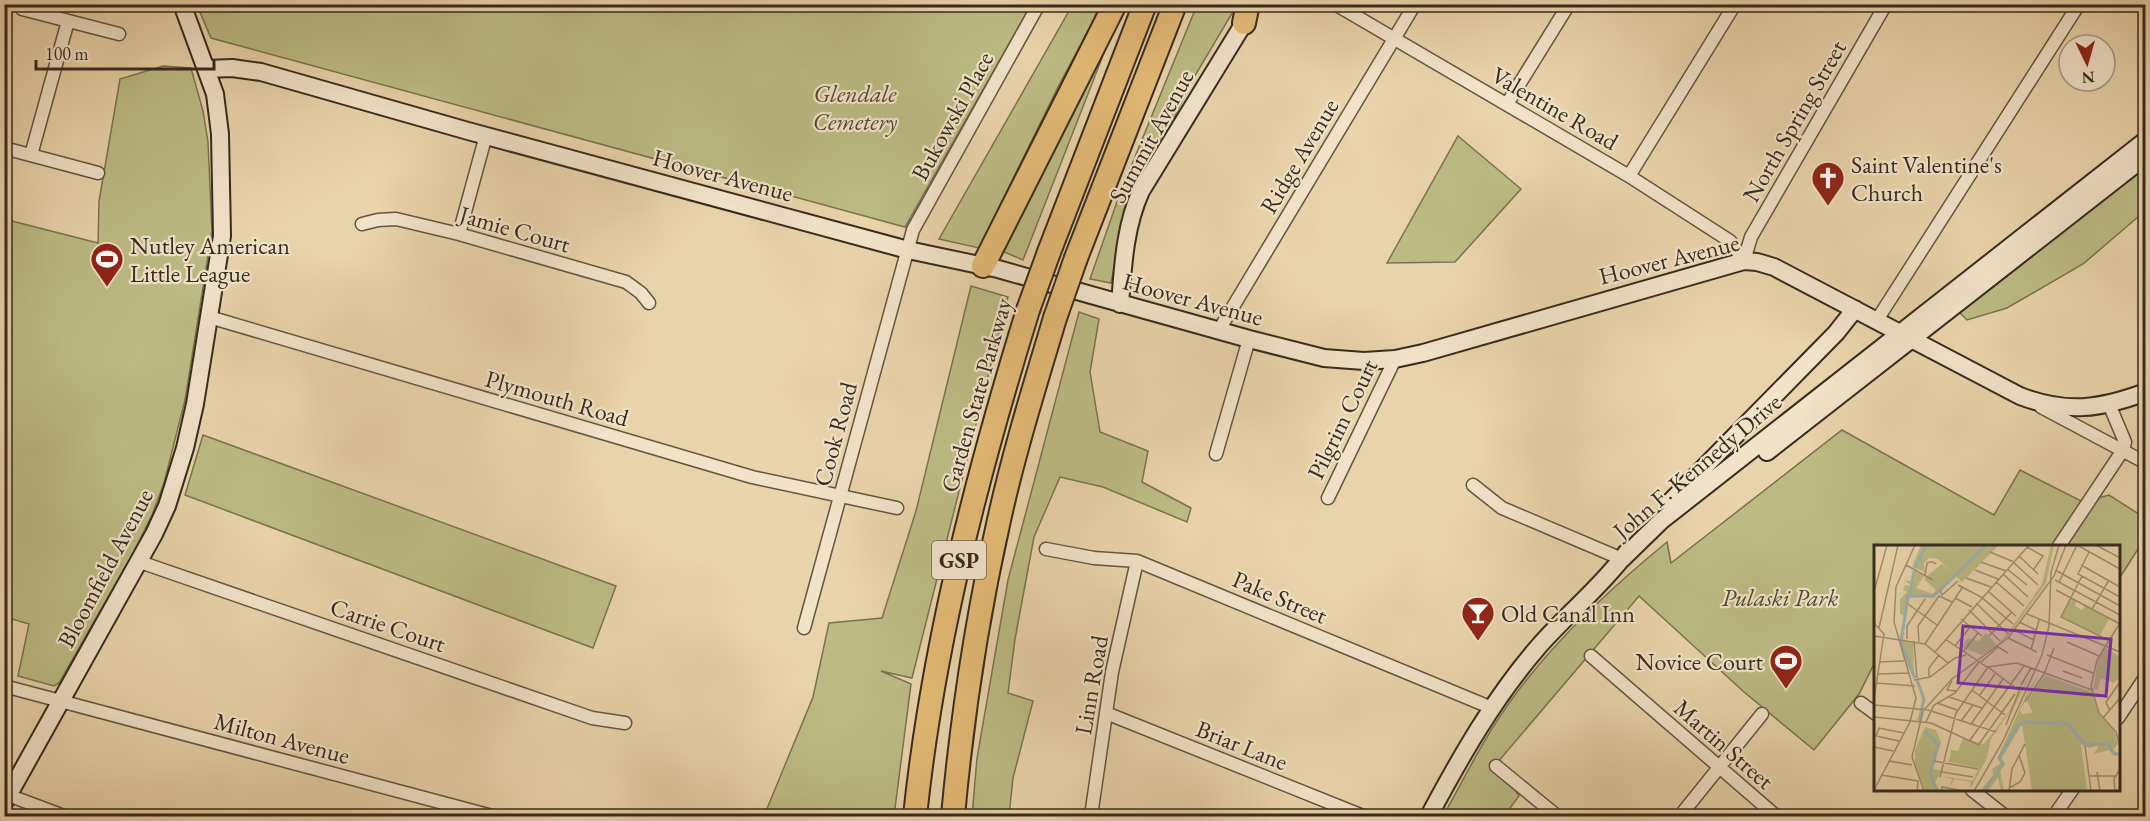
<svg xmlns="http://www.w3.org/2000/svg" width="2150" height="821" viewBox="0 0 2150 821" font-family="'EB Garamond',serif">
<rect width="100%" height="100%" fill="#e9d3aa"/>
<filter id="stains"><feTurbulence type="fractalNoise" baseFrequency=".00333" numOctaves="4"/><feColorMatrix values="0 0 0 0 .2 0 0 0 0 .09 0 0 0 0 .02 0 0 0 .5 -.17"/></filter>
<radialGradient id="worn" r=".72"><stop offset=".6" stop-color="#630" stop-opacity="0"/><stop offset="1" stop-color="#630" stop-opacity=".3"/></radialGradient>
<path fill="#bcbb84" stroke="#7a7351" stroke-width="1.5" d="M1073 4 1102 5 1059 85 979 248 939 239Z
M197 5H1031L905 227 211 38Z
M1197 5H1237L1190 84 1160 148 1127 202 1111 283 1090 279 1119 196Z
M1122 7 1023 260 1002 251Z
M163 66 191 68 203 111 208 142 212 231 185 400 164 483 152 515 133 553 59 683 54 686 18 676 29 624 5 617 4 219 98 243 99 201 120 79Z
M1458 136 1521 189 1455 262 1387 263Z
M2145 165V211L2083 264 2007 308 1967 320 1958 311Z
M971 286 1008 297 912 678 881 671 911 684 894 816H764L813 697 829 623 882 618 916 511Z
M1079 312 1099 319 1090 372 1100 432 1148 451 1142 482 1191 508 1187 522 1103 487 1060 477 1034 537 1015 639 1008 693 1033 701 1013 778 1009 816H972L977 758 1008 580Z
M1842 430 1994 515 2020 470 2083 502 2109 495 2145 518V538L2119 579 2118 546H1876L1875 662 1859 694 1814 750 1744 692 1639 596 1497 763 1519 796 1504 816H1443C1461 785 1477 751 1497 721 1539 655 1607 591 1667 542L1671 563Z
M203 435 616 586 593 648 185 495Z"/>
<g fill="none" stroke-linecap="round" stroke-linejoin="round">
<g stroke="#645541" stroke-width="15">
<path id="street" d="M1335 4 1629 176 1730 241 1744 261
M22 9 119 34
M1507 104 1569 4
M4 148 98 173
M31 155 68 21
M1629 176 1735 4
M362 224 378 220 396 219 459 234 626 282 641 293 649 303
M459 234 486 135
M1744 261 1751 237 1886 4
M209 317 752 477 897 508
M1877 320 2079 4
M1219 330 1415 4
M2041 407 2146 463
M1216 454 1249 339
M1473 485 1502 508 1622 559
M1328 498 1395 359
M2059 546 2123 450 2125 442 2109 404
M1046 549 1094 558 1137 561 1492 708
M140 562 592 718 625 723
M804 628 913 230 1039 4
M1591 656 1776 816
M4 686 492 816
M1861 703 1876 714
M1106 713 1363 816
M2118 718 2146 676
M1496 766 1557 816
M1972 790 2005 816
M8 795 64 816
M1091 816 1112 672 1137 561
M1680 816 1762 714
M2054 816 2072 790"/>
</g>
<g stroke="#372b1e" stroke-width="20">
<path id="secondary" d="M207 69 232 68 261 72 468 131 908 250 998 269 1249 339 1324 358 1364 361 1395 359 1423 353 1744 261 1757 262 1774 267 2020 396C2067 414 2100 409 2146 392
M1120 304C1123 265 1125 226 1141 191L1244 23
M1767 452 2146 156
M1669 503 1836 333 1855 309
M1622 559 1661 521 2146 140
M4 803 154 534 167 506 185 448 195 404 222 236 220 134 215 94 182 4
M1429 816C1461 756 1494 698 1539 646 1567 614 1602 586 1627 552"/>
</g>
<g stroke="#372b1e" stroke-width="26">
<path id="highway" d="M1244 23 1248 4
M1049 252 1145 4
M1076 258 1175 4
M983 266 1115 4
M915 816C933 644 977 475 1028 310
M953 816C962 717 977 618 999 520 1014 452 1035 385 1055 318"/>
</g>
<use href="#street" stroke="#f1e2c8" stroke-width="12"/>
<use href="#secondary" stroke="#f1e2c8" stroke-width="16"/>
<use href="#highway" stroke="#e4ba75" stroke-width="22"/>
<g stroke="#372b1e" stroke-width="26" stroke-linecap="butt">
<path id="highway-bridge" d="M1028 310 1049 252
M1055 318 1076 258"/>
</g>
<use href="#highway-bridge" stroke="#e4ba75" stroke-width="22"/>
</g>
<defs>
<g id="church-pin" transform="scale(1.725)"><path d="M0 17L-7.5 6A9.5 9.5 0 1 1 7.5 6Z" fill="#8f2418" stroke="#f1e2c8"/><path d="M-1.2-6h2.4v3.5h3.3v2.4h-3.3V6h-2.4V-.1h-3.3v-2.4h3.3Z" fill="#fff"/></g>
<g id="stadium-pin" transform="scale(1.725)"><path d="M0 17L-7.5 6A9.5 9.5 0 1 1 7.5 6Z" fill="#8f2418" stroke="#f1e2c8"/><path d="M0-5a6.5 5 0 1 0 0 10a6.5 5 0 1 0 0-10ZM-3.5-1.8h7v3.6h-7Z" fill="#fff"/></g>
<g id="bar-pin" transform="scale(1.725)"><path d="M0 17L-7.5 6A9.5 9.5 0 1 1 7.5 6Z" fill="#8f2418" stroke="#f1e2c8"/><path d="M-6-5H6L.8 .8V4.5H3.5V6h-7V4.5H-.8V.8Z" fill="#fff"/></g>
</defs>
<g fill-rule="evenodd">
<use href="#church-pin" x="1828" y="178"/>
<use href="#stadium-pin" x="107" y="259"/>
<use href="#bar-pin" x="1478" y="613"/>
<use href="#stadium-pin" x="1786" y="661"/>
</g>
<g text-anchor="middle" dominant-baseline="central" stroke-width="4.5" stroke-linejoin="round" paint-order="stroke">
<rect fill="#f1e2c8" stroke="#6f6251" stroke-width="1.5" x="932" y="541" width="54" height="38" rx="4.5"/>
<g font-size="22" font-weight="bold" fill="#372b1e">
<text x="959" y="560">GSP</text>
</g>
<g font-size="24" font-style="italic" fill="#524832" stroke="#f1e2c8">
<text x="855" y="93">Glendale<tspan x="855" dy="28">Cemetery</tspan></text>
<text x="1780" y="597">Pulaski Park</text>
</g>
<g font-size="24" fill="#372b1e" stroke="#f1e2c8">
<text transform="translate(1555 108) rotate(30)">Valentine Road</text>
<text transform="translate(952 116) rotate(-61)">Bukowski Place</text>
<text transform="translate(1794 121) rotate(-60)">North Spring Street</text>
<text transform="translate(1151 136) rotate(-61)">Summit Avenue</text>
<text transform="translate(1299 156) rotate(-59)">Ridge Avenue</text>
<text transform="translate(723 175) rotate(15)">Hoover Avenue</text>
<text transform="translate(515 229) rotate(16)">Jamie Court</text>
<text transform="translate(1669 259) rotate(-14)">Hoover Avenue</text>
<text transform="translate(1193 299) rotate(15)">Hoover Avenue</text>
<text transform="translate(976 395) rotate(-74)">Garden State Parkway</text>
<text transform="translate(557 398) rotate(16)">Plymouth Road</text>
<text transform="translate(1342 419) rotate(-64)">Pilgrim Court</text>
<text transform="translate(835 434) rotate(-75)">Cook Road</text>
<text transform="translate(1697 466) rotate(-40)">John F. Kennedy Drive</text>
<text transform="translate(105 568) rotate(-62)">Bloomfield Avenue</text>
<text transform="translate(1280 597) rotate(23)">Pake Street</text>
<text transform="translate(388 625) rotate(19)">Carrie Court</text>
<text transform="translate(1091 685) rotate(-80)">Linn Road</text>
<text transform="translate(282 738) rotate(15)">Milton Avenue</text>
<text transform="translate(1724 744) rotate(41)">Martin Street</text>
<text transform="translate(1242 745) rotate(22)">Briar Lane</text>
</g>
<g font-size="24" fill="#372b1e" stroke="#f1e2c8" text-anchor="start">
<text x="1851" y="164">Saint Valentine's<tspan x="1851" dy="28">Church</tspan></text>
<text x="130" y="245">Nutley American<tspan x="130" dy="28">Little League</tspan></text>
<text x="1501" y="613">Old Canal Inn</text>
<text x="1763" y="661" text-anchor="end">Novice Court</text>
</g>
</g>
<g transform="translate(1874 545)">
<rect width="246" height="246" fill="#e9d3aa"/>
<path d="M47 0H125L88 37 82 31 59 53 36 50 28 94 39 97 40 134 29 111 26 93 30 71 26 69V54L33 47 29 45 31 40 39 41 31 36H39V25L50 31 42 43 59 49 62 45 50 34 53 31 68 19 79 28 64 14 55 13 50 18 51 27 38 22ZM177 0H180L172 38 133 92 124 101 108 110 87 102 94 93 105 96 112 88 123 100 133 89 168 39ZM197 53 202 56 201 61 208 65 211 61 235 74 226 90 187 72ZM232 103 246 112V133L239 138 227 133 224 144 219 145 224 114ZM159 125 142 158 117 194 112 215 96 244 97 237 80 234 76 242 78 234 68 231 99 236 105 223 75 217 77 205 84 206 89 193 110 199 134 168ZM166 128 146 165 148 169 159 168 153 156 171 130 217 147 225 169 239 184 244 199 239 205 246 210H240L235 205 220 209 225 200 215 203 207 199 213 246H158L148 179 128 213 131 220 126 225 130 245 127 246 124 233 114 246H106L119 230 118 224 127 218 124 212 154 146ZM51 182 62 185 67 197 59 224 68 225 61 237 66 246H51L41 219V205Z" fill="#bcbb84"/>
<path fill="none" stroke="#9db5b4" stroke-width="3" d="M41 23 52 0M36 49 40 26M41 133 27 97 34 51H60L112 0M43 135 50 154 45 176M50 186 64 199 56 229 63 246M110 246 129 219 125 213 143 181 152 177 194 179 211 200 234 199 240 209H246"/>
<path fill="none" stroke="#a29072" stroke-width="1.5" d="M203 0 246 24M222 0 246 13M153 2 169 11 160 24M116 7 140 17M215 7 204 29 246 52M145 11 164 29M107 17 132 26M139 17 164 40M32 20 59 35M207 20 246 42M133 24 153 40M101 25 124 34M183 26 246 61M129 29 154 52M51 31 53 18 56 17H59L61 18 62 19 59 17M208 31 187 72 236 96M92 33 117 42M181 35 246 70M122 37 150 61M185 37 203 0M84 40 107 52 139 79M66 45 68 50 84 36M182 45 246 79M114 46 142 71M0 47 13 0M81 53 98 62M102 58 134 89M34 59 63 80M218 64 235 35M95 65 126 96M153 69 246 107M87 74 108 91M145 77 162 85M0 78 10 89 0 154M246 78 223 115 217 141 225 168 242 187 246 201M5 83 24 0M140 85 160 95M0 91 51 99 74 118M115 91 138 67M134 93 163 107M33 94V81L51 54M71 94 113 122 143 118 218 145M40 96 43 133M45 97 44 81 65 51 78 57M193 97 225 111M51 99 88 43M81 101 97 81M157 105 165 75M61 107 155 0M89 107 104 88M173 110 219 128M5 117 30 116M106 118 124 102 134 108M189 126 208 133M4 129 35 128M55 132V123L65 110M40 135 56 132 81 113 92 110M78 136 73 145 82 146M2 138 41 141M147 140 157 123M98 145 131 170M105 151 121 129M75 152 108 163M151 157 170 129 180 103M63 158 83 165M0 160 54 165 122 187M236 166 232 157 246 137M0 172 57 178 105 200M229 173 246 153M87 176 99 160M52 177 60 160 81 148 105 117M97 179 129 134M132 180 147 141M2 191 5 183 30 188M2 191 25 196M96 195 150 121M105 199 141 149M211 201 217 246M0 202 19 206M15 216 38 220M60 216 104 224M68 227 99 232M223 227 226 246M7 230 44 236 43 246M215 231H241M66 232 82 168 114 122 144 145M135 243 146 237 151 228 145 210M0 245 36 177 42 153 20 77 22 42 41 0M50 246 38 212 49 166 78 134 134 93 180 31 192 0M68 246V242L89 246M100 246 129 196 168 110 175 81 177 27 185 0M135 246 138 224 151 199 149 202M241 246 240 234 246 224"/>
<path fill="#7b2cbf" fill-opacity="0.15" stroke="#7b2cbf" stroke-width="3" d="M89 81 237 94 232 151 84 138Z"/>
<rect width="246" height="246" fill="none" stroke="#372b1e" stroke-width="3"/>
</g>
<rect width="2150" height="821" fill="none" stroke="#e9d3aa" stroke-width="24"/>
<rect x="6" y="6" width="2138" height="809" fill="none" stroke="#372b1e" stroke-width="3"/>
<rect x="12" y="12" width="2126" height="797" fill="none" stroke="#372b1e" stroke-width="1.5"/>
<g transform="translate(2087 63) rotate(175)"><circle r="28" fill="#f1e2c8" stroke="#a79984" stroke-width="1.5"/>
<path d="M0-4.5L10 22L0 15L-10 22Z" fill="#8f2418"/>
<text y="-9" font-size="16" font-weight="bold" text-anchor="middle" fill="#372b1e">N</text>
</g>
<path d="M36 60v9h178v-9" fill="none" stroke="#372b1e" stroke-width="3"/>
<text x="45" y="60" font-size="18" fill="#372b1e" stroke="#f1e2c8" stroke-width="4.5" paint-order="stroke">100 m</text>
<rect width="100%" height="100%" filter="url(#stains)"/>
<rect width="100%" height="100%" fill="url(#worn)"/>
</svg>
